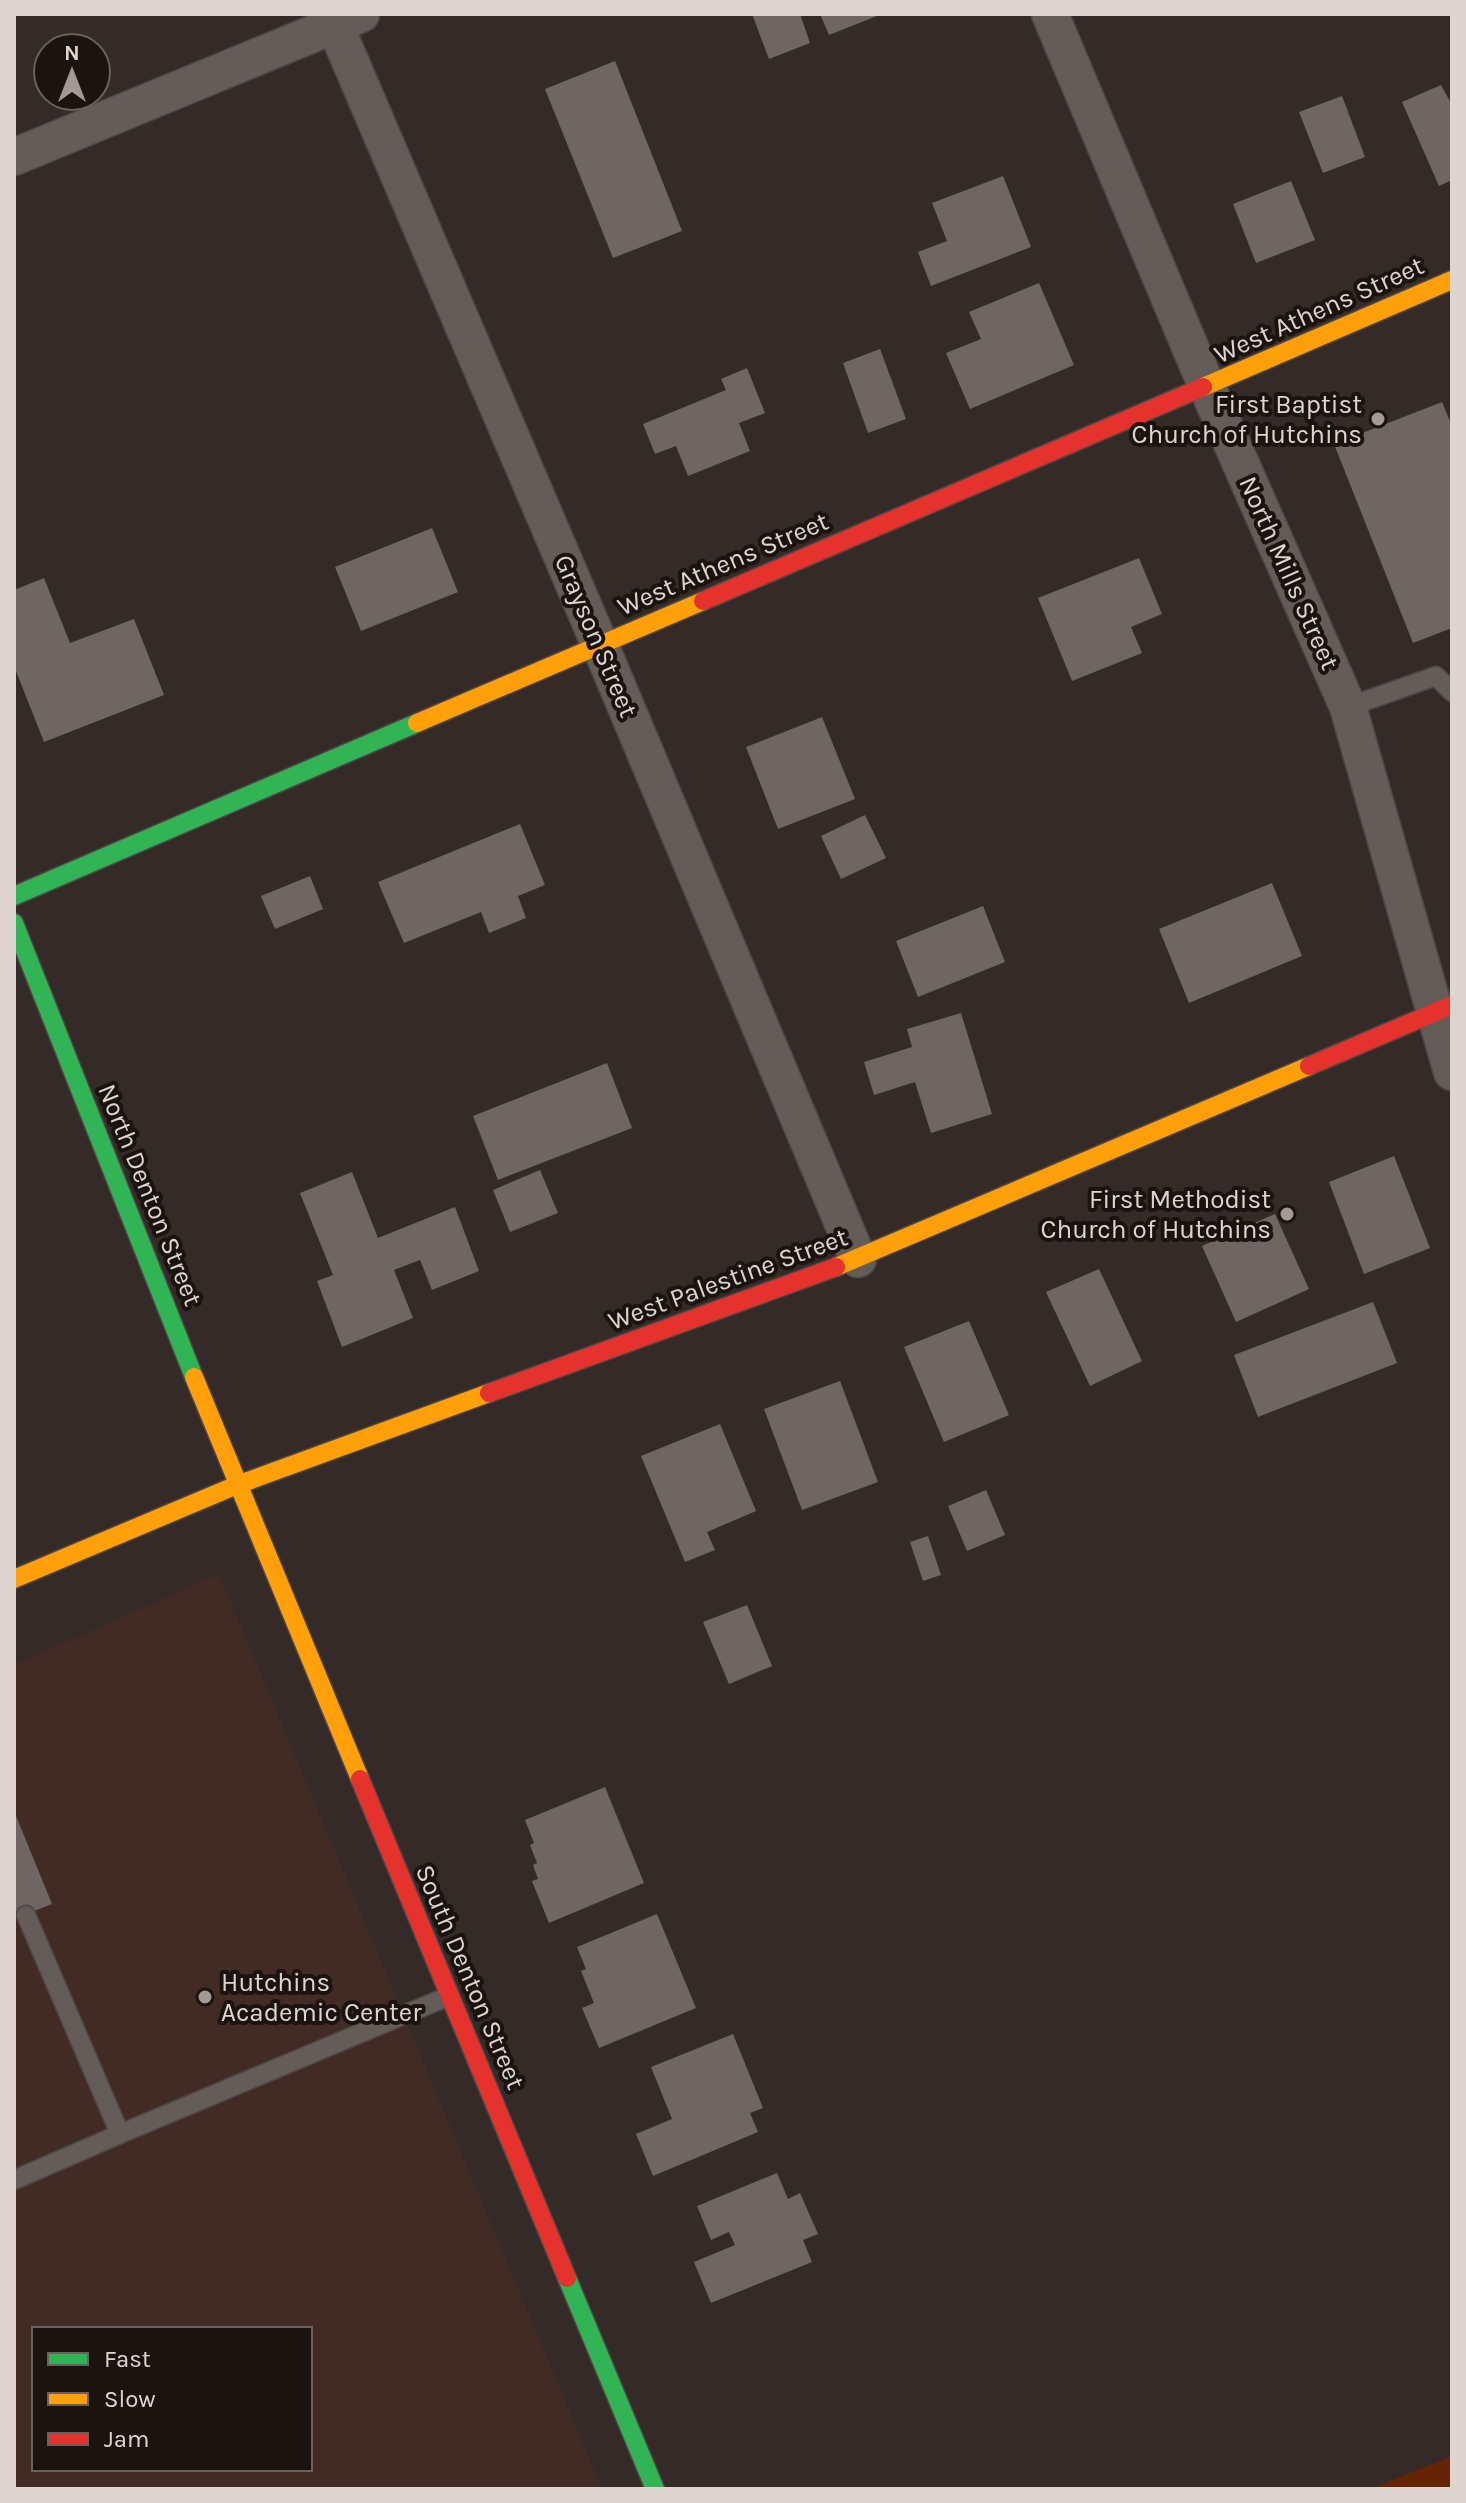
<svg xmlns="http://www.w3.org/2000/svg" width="1466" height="2503" viewBox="0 0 1466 2503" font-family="Karla,sans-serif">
<rect width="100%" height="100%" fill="#342b28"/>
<path fill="#422b24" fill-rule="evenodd" d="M219 1574 602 2489H14V1665ZM34 2329H310V2469H34Z"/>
<path fill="#672305" d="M1452 2456V2489H1370Z"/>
<path fill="#6f6663" d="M752 14H800L810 43 769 59Z
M820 14H882L829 35Z
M615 61 682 231 613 258 545 89Z
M1441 85 1452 105V180L1439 186 1402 102Z
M1342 96 1365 157 1323 173 1299 112Z
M1003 176 1031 247 931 286 918 252 947 241 932 203Z
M1291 181 1315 240 1256 263 1233 204Z
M1039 283 1074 365 970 409 946 353 981 339 969 312Z
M880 349 906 419 868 433 843 363Z
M747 368 765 413 739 423 750 451 688 476 676 446 655 454 643 424 726 390 721 379Z
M1442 402 1452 426V628L1413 643 1334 444Z
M432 528 458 592 361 631 335 567Z
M1139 558 1162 614 1131 627 1142 653 1072 681 1038 598Z
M44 578 70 643 134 619 164 695 44 742 14 666V590Z
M822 717 855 799 778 829 746 747Z
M865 815 886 858 841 879 821 836Z
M520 824 545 885 518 896 526 918 489 933 481 912 404 943 378 882Z
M310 876 323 909 275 929 261 896Z
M1272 883 1302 956 1189 1003 1159 929Z
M983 906 1005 962 918 997 896 941Z
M961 1013 992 1114 931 1133 915 1082 874 1095 864 1062 912 1047 907 1029Z
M607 1063 632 1128 498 1180 473 1116Z
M1394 1156 1430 1248 1364 1274 1329 1182Z
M540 1170 558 1213 510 1232 493 1190Z
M352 1172 378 1238 455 1207 479 1271 432 1290 420 1260 394 1270 413 1318 342 1347 317 1281 333 1275 300 1193Z
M1275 1214 1309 1289 1236 1322 1202 1246Z
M1099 1269 1142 1361 1090 1386 1046 1292Z
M1373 1302 1397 1363 1258 1417 1234 1355Z
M969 1321 1009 1415 944 1442 904 1347Z
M840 1381 878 1482 802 1510 764 1409Z
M720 1424 756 1511 707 1532 715 1550 685 1562 641 1456Z
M986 1490 1005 1535 967 1551 948 1506Z
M928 1536 941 1575 923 1581 910 1542Z
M747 1605 772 1666 729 1684 703 1622Z
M605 1787 644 1883 549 1923 532 1881 538 1879 533 1865 537 1863 530 1845 534 1843 525 1820Z
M14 1811 52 1904 14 1919Z
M657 1914 696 2008 599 2048 582 2008 594 2003 581 1971 586 1969 577 1947Z
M733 2034 763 2108 750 2113 758 2132 653 2176 636 2134 672 2119 651 2067Z
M777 2173 788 2199 800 2193 818 2234 803 2240 812 2262 711 2303 694 2262 735 2245 729 2232 711 2240 697 2206Z"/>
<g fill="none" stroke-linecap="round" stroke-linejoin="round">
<g stroke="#4f4644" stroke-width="21">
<path id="lane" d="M1348 707 1436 676 1452 692
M120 2134 449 1996
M14 2180 120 2134 26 1915"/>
</g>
<g stroke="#4f4644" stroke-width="39">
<path id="street" d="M330 14 600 645 858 1259
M1050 14 1207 387 1348 707 1452 1072
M14 157 361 14"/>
</g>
<g stroke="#4f4644" stroke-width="21">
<path id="fast" d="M14 896 417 723
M14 923 194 1377
M567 2278 655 2489"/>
</g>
<g stroke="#4f4644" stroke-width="21">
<path id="slow" d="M1203 387 1452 280
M417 723 703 601
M836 1267 1309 1066
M194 1377 360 1779
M14 1579 237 1485 489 1393"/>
</g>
<g stroke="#4f4644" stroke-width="21">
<path id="jam" d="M703 601 1203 387
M1309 1066 1452 1005
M489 1393 836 1267
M360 1779 567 2278"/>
</g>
<use href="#lane" stroke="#645c58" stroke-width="18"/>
<use href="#street" stroke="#645c58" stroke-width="36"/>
<use href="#fast" stroke="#30b455" stroke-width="18"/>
<use href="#slow" stroke="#ff9f0a" stroke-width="18"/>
<use href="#jam" stroke="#e5322d" stroke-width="18"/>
</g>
<g fill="#a49995" stroke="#1b1310" stroke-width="3">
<circle cx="1378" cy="419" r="8"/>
<circle cx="1287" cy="1214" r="8"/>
<circle cx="205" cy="1997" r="8"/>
</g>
<g text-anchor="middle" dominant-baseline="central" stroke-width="8" stroke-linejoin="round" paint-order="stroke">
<g font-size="26" fill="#e0d4d0" stroke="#1b1310">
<text transform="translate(1319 310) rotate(-24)">West Athens Street</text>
<text transform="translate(723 564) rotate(-23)">West Athens Street</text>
<text transform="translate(1289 573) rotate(66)">North Mills Street</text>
<text transform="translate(596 636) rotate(67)">Grayson Street</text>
<text transform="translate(150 1195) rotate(68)">North Denton Street</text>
<text transform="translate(728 1279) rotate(-20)">West Palestine Street</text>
<text transform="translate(470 1977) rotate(67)">South Denton Street</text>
</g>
<g font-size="26" fill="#e0d4d0" stroke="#1b1310" text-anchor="end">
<text x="1362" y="404">First Baptist<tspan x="1362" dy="30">Church of Hutchins</tspan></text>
<text x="1271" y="1199">First Methodist<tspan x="1271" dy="30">Church of Hutchins</tspan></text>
<text x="221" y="1982" text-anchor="start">Hutchins<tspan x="221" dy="30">Academic Center</tspan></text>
</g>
</g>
<rect width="1466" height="2503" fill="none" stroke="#e0d4d0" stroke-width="32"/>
<rect x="32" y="2327" width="280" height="144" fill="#1b1310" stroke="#6a605d" stroke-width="2"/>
<rect x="48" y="2353" width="40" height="12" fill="#30b455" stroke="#6a605d" stroke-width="2"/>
<text x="104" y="2367" font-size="24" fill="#e0d4d0">Fast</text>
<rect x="48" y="2393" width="40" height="12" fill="#ff9f0a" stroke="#6a605d" stroke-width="2"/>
<text x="104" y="2407" font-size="24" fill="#e0d4d0">Slow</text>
<rect x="48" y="2433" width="40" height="12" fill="#e5322d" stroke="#6a605d" stroke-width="2"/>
<text x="104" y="2447" font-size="24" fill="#e0d4d0">Jam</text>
<g transform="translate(72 72)"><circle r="38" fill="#1b1310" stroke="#6a605d" stroke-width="2"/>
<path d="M0-6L14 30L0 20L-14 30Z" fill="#a49995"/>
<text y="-12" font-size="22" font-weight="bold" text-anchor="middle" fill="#e0d4d0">N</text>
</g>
</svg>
